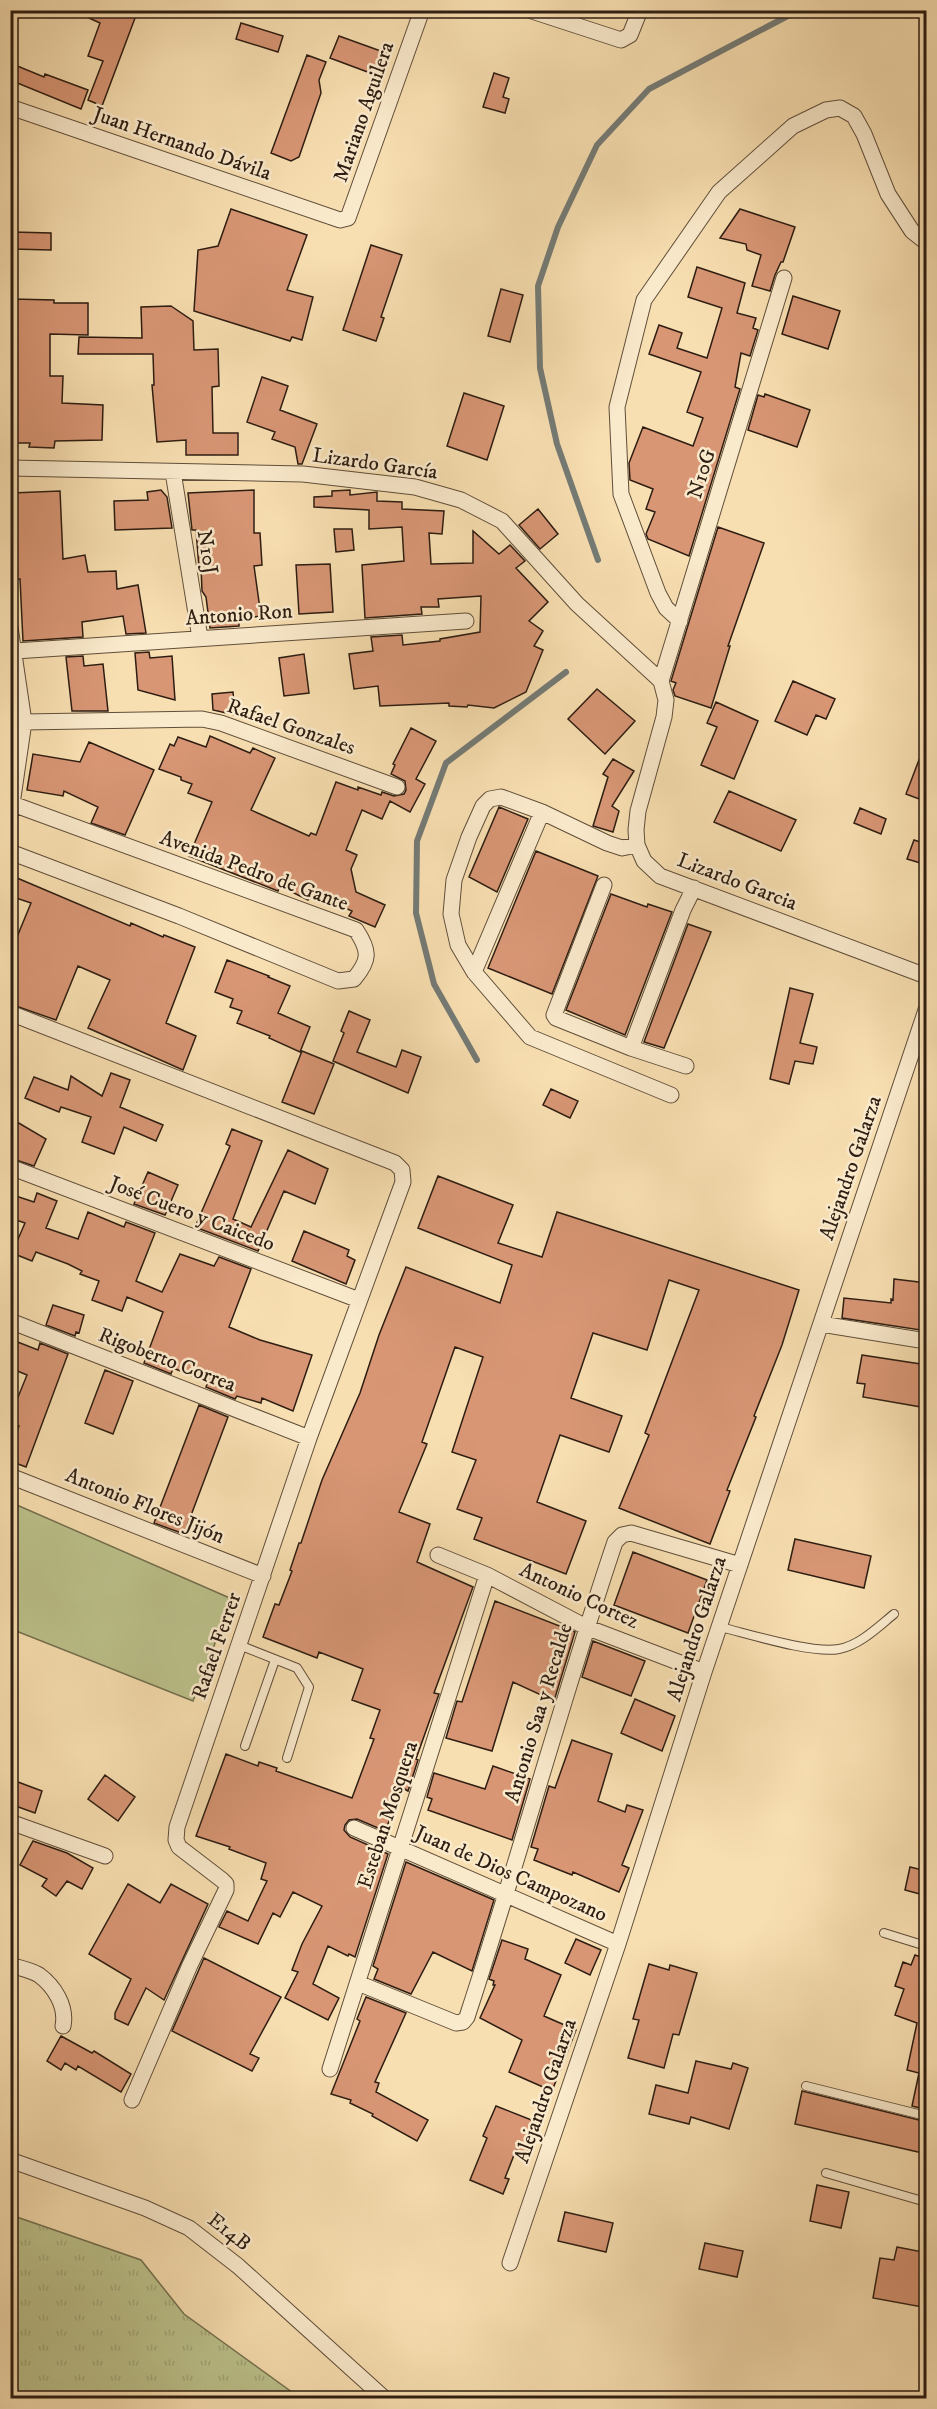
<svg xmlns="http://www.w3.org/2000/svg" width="937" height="2409" viewBox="0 0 937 2409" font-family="'IM FELL DW Pica',serif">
<defs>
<pattern id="grass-tufts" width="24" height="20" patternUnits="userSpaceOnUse" patternTransform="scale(1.5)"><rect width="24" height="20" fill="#bcc28c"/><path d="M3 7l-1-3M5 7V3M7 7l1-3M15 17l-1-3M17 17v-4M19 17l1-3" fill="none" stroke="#a2a678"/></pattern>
</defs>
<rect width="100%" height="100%" fill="#f8dfb1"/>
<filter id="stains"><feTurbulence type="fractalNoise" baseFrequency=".00333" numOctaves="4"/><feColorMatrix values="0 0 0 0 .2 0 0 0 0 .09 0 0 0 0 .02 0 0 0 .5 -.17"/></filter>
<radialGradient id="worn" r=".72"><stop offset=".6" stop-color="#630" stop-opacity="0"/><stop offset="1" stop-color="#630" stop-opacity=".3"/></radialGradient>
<path fill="url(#grass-tufts)" stroke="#74704f" stroke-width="1.5" d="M11 2215 141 2260 184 2314 300 2398H11Z"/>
<path fill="#bcc28c" stroke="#74704f" stroke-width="1.5" d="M10 1502 232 1599 193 1701 11 1629Z"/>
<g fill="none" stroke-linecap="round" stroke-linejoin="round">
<path stroke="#747b76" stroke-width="6" d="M598 560 557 444 540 368 538 286 558 227 597 145 649 89 799 10
M477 1060 434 984 416 913 417 841 446 763 566 672"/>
</g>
<path fill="#d89675" stroke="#2d1d12" stroke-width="1.5" d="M71 10H138L102 106 88 100 103 61 88 56 100 23Z
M241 23 283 36 278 52 236 39Z
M339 36 389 54 381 77 330 58Z
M307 55 326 62 319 80 321 93 299 157 291 161 271 153Z
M10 63 44 77 45 74 88 90 81 109 10 80Z
M494 73 509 78 503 97 509 99 505 113 483 107Z
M231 209 307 235 287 290 313 297 302 340 292 337 290 341 194 311 198 250 218 246Z
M740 209 795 227 783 262H781L775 275 770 291 752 286 761 255 747 250 746 244 720 238Z
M13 232 51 233V250L12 249Z
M371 245 402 255 381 317 384 318 376 341 343 330Z
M697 267 745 283 737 313 756 318 753 328 758 330 750 356 741 353 735 387 740 389 689 556 648 539 646 534 655 512 646 509 653 489 630 480 629 463 643 427 693 446 703 418 687 412 701 372 649 354 659 325 682 333 677 348 707 358 722 308 688 297Z
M501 289 523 295 510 342 488 336Z
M793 296 840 311 828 349 782 334Z
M12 299 54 300V303H88V335L50 334V376H63L62 403 103 405 102 440 55 441 54 448 29 447 30 443H10Z
M171 306 193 321 194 350 218 349 219 386 212 387 213 433H238V455H186V440L157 442 152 385H154L153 354H78L79 337 142 338 141 307Z
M262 377 288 386 280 410 317 424 302 464H298L295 447 272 439 275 432 247 422Z
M464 393 504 406 487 460 447 446Z
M765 394 810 410 797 447 748 430 758 395 764 397Z
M161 490 167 497 172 528 115 530 114 501 148 500 147 492Z
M254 490V533H260L262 565 254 566 261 616 239 619V626L210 628 206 597 202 591 201 567 199 568 196 530H192L188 493Z
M350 490V495L377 492V501L402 502V509L444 511 442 534 429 533 431 564 473 563V531L499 554 510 545 525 561 516 568 548 602 529 621 543 631 534 646 543 650 526 692 494 708 468 705 467 707 449 706V703L380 706 378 686 354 689 349 654 373 651 371 637 402 635 403 645 440 641V639L480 632 481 596 438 599 439 607H421L422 614 365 618 362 565 404 561 402 527 369 529V510L314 507V497L332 496V491Z
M60 491 63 559 85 555 88 572 116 571 117 589 138 585 146 633 126 634 123 616 82 622 83 637 23 641 20 579H16L12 493Z
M538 509 558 534 540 549 519 525Z
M718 527 764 543 728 646H730L711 708 675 696 673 690 676 683 671 681Z
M334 529H352L354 550 336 552Z
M330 564 333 612 299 614 296 565Z
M149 652 150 658 172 656 175 700 138 690 135 653Z
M304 654 309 693 284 696 279 658Z
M83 656 84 666 103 664 108 711H72L66 657Z
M793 681 835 699 826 719 816 715 807 735 775 721Z
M597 689 635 721 605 754 568 719Z
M233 692 235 715 213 710 212 694Z
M716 702 758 721 734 779 701 765 717 727 707 723Z
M411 728 436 741 416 779 425 784 410 812 390 801 382 819 362 810 346 850 357 855 351 869 356 892 385 905 375 927 349 916 352 911 317 895 315 899 310 896 308 900 280 886 278 891 189 856 212 802 188 793 192 784 181 780V777L159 769 170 744 174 746 178 737 206 747 210 736 250 753 253 748 275 758 251 810 309 836 311 833 316 835 336 782 358 790V787L381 795 382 792 394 796 404 794 406 790 405 781 391 774 395 765 393 764Z
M89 742 154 770 125 835 91 823 98 807 64 791 63 796 27 790 33 754 80 762Z
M925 744H927V802L906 794Z
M613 759 634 771 612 806 619 811 613 832 593 826 608 777 603 774Z
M729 791 796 820 781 851 714 822Z
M499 807 528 819 497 892 469 877Z
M860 808 886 819 881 834 854 823Z
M914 840 927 844V865L907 859Z
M536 851 598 876 552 994 488 968Z
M10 875 130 926 131 923 163 937 164 935 195 947 166 1023 196 1036 183 1070 88 1028 110 980 78 966 56 1020 10 1004V954L31 903 10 896Z
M611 894 647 907 648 904 672 912 625 1035 566 1010Z
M688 924 711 932 664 1048 644 1042Z
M227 960 269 976 268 977 290 986 278 1013 310 1027 300 1052 269 1038 270 1036 237 1023 242 1011 230 1007 233 999 215 992Z
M790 988 813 994 800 1043 817 1047 813 1064 795 1061 789 1084 770 1079Z
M349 1011 370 1020 357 1052 396 1067 402 1050 421 1057 408 1093 333 1061 344 1033 341 1031Z
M302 1051 334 1064 314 1114 282 1102Z
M111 1073 130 1080 120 1107 163 1125 156 1141 124 1127 114 1154 82 1142 91 1117 61 1107 59 1112 25 1098 34 1077 68 1090 71 1076 102 1096Z
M551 1089 578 1101 570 1118 543 1105Z
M17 1122 46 1139 34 1166 10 1158V1139Z
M232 1129 262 1141 233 1219 251 1227 288 1150 328 1169 315 1204 284 1191 258 1251 195 1227 230 1146 226 1144Z
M148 1172 178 1185 165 1215 134 1204Z
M438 1176 513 1205 498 1243 542 1257 557 1212 799 1290 782 1345 754 1416 756 1417 727 1490 730 1491 710 1544 619 1508 649 1435 645 1433 699 1290 669 1280 647 1350 593 1333 571 1398 622 1416 609 1452 560 1435 537 1502 586 1521 566 1574 474 1539 482 1518 457 1509 476 1460 452 1452 483 1357 455 1347 422 1442 427 1444 399 1512 430 1524 417 1562 473 1587 434 1693 439 1694 416 1759 418 1760 408 1791 403 1788 385 1831 357 1819 349 1820 345 1825 344 1830 350 1837 388 1854 355 1957 349 1954 348 1956 328 1946 313 1984 339 1998 328 2020 285 1998 298 1972 292 1970 302 1944 322 1906 293 1892 280 1917 273 1913 258 1944 219 1927 227 1911 248 1921 267 1881 261 1879 266 1863 229 1849 230 1847 196 1836 226 1754 258 1766 259 1762 277 1768 276 1771 352 1798 374 1739 370 1738 380 1710 352 1700 363 1669 319 1652 317 1658 263 1637 275 1604 279 1605 292 1571 290 1570 299 1543H301L322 1480 360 1393 379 1335 406 1267 500 1303 512 1265 418 1228Z
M37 1193 57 1201 46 1228 78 1239 88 1212 124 1227 126 1222 155 1233 136 1281 162 1292 180 1254 214 1266 219 1257 251 1269 229 1327 260 1340 312 1355 293 1411 262 1398 261 1403 237 1396 235 1399 206 1387 208 1382 173 1368 171 1374 144 1363 163 1312 127 1297 122 1311 92 1300 99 1281 80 1274 82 1271 68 1264 36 1252 32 1261 12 1253 25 1223 10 1218V1194L34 1202Z
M304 1231 349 1250 347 1256 355 1260 346 1284 292 1261Z
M894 1279 927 1283V1331L842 1318 844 1298 891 1303V1299L893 1300Z
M53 1305 84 1315 79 1333 76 1332 75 1336 46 1325Z
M10 1339 38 1350 40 1343 68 1354 26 1467 10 1461V1447L19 1426 10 1423V1417L27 1375 10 1368Z
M862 1355 927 1365V1408L863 1397 865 1384 857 1383Z
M105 1370 133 1381 113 1434 85 1423Z
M199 1405 228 1417 184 1534 154 1523Z
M795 1539 871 1556 864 1588 788 1570Z
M633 1552 707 1580 688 1633 614 1605Z
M495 1601 575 1632 554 1701 513 1682 492 1751 446 1738 457 1701 462 1702Z
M593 1641 645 1661 631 1696 582 1677Z
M635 1699 675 1716 662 1751 621 1733Z
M572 1740 612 1754 598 1801 625 1812 627 1805 643 1810 622 1865 629 1868 619 1892 573 1872 572 1875 534 1860 538 1849 531 1847 549 1786 555 1788Z
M493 1766 530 1779 512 1840 428 1810 432 1799 427 1797 434 1773 485 1789Z
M105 1775 135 1797 118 1821 88 1799Z
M10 1779 42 1791 35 1813 10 1804Z
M33 1841 67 1853 93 1868 82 1889 67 1881 56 1896 42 1886 47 1879 20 1865Z
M406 1862 494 1900 472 1971 433 1952 411 1994 374 1979 378 1969 373 1966Z
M910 1867 927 1871V1896L905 1890Z
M128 1884 160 1903 171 1884 208 1904 164 2000 146 1988 128 2025 115 2019V2013L131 1979 89 1954Z
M576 1939 601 1950 590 1975 565 1963Z
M502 1940 528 1949 525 1959 561 1975 544 2016 576 2030 552 2091 509 2072 522 2040 480 2018 495 1985H493L494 1981 489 1979Z
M915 1955 927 1959V2110L912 2106 919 2073 907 2070 917 2023 895 2015 904 1989 895 1986 903 1962 911 1965Z
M204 1958 281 1997 250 2054 259 2058 252 2071 172 2031Z
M649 1964 669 1970 670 1965 697 1973 679 2035 673 2034 664 2068 628 2058 639 2020 633 2019Z
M366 1997 406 2013 375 2082 379 2083 376 2092 428 2120 417 2141 372 2116 373 2114 350 2103 351 2100 331 2094 360 2021 357 2019Z
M61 2036 92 2053 94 2051 131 2074 121 2092 78 2066 76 2070 65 2063 61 2070 47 2061Z
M696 2061 731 2069 733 2063 748 2068 729 2129 691 2117 689 2124 649 2114 656 2085 688 2093Z
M802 2091 927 2122V2154L795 2124Z
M496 2106 539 2123 526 2154 516 2150 505 2178 509 2179 503 2194 470 2180 487 2138 483 2136Z
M817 2185 849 2192 841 2228 810 2221Z
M565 2212 613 2223 606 2252 558 2241Z
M705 2243 743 2251 737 2277 699 2269Z
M897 2247 923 2252 921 2265 927 2267V2285L922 2307 873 2298 880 2258 894 2260Z"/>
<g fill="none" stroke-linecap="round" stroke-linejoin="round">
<g stroke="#604e3a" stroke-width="10">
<path id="lane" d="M720 1627C749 1634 812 1654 839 1649 860 1645 878 1627 894 1614
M239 1645 297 1668 309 1687 287 1758
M245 1746 275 1660
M884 1933 926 1946
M806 2086 926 2116
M826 2173 926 2202"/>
</g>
<g stroke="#604e3a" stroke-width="17">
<path id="street" d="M529 10 621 40 630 35 640 10
M10 107 340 220 348 218 422 10
M10 468 303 474 415 487 461 500 502 521 577 604 661 681
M173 472 200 638
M680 621 666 608 658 593 621 494 617 407 644 300 719 192 793 126 826 110 840 108 854 116 864 134 888 194 912 231 926 242
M10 627 24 722 11 811
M15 651 466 621
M661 681 666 700 664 717 638 811 636 830 637 845 644 861 660 876 926 976
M661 681 784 278
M24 722 202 719 221 723 397 787
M10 803 356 930C370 951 370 960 354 979L338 981 179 916 10 852
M637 845 622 848 607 843 542 812 501 797 490 799 483 806 469 837 454 880 451 914 458 945 474 972 530 1037 671 1095
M604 885 554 1015 556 1018 631 1048 686 1066
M474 972 542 812
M10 1013 395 1163 402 1170 403 1182 309 1438 177 1827 176 1840 179 1847 222 1880 226 1884V1890L190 1965 132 2100
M631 1048 683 910 694 888
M10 1167 359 1300
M10 1321 309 1438
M821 1324 926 1341
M10 1476 263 1576
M438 1555 487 1575 586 1627 704 1672
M10 1822 105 1856
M354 1828 618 1944
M10 1965C19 1968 31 1970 39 1975 54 1986 67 2006 63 2026
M358 1983 456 2023 463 2022 467 2017C519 1859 562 1699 615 1542L622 1535 631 1533 740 1565
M330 2069 487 1575
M10 2160 145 2208 189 2228 238 2266 384 2398
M510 2263 618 1944 704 1672 926 1010"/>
</g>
<use href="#lane" stroke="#faeacc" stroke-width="8"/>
<use href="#street" stroke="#faeacc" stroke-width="15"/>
</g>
<g text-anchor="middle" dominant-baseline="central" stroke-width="5" stroke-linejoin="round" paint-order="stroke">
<g font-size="21" fill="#2d1d12" stroke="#faeacc">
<text transform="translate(364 112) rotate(-71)">Mariano Aguilera</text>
<text transform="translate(182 144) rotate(19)">Juan Hernando Dávila</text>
<text transform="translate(375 464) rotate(8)">Lizardo García</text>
<text transform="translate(702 474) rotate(-73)">N10G</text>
<text transform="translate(207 552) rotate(81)">N10J</text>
<text transform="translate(239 615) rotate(-4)">Antonio Ron</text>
<text transform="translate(291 727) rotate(19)">Rafael Gonzales</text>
<text transform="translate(254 871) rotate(20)">Avenida Pedro de Gante</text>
<text transform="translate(737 882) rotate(21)">Lizardo Garcia</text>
<text transform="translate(851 1168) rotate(-71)">Alejandro Galarza</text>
<text transform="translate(192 1214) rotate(21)">José Cuero y Caicedo</text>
<text transform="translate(167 1360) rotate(21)">Rigoberto Correa</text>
<text transform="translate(145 1506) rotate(22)">Antonio Flores Jijón</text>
<text transform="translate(579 1596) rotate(25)">Antonio Cortez</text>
<text transform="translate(697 1629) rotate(-72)">Alejandro Galarza</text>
<text transform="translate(217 1646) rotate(-71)">Rafael Ferrer</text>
<text transform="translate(539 1713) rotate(-73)">Antonio Saa y Recalde</text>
<text transform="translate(388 1815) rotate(-72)">Esteban Mosquera</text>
<text transform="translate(511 1874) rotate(24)">Juan de Dios Campozano</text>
<text transform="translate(546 2091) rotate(-71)">Alejandro Galarza</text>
<text transform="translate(229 2232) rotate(38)">E14B</text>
</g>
</g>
<rect width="937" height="2409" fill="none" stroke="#f8dfb1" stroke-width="36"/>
<rect x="12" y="12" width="913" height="2385" fill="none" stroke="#2d1d12" stroke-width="3"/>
<rect x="18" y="18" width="901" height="2373" fill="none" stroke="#2d1d12" stroke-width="1.5"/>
<rect width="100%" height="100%" filter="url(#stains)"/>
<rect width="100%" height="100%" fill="url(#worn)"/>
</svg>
